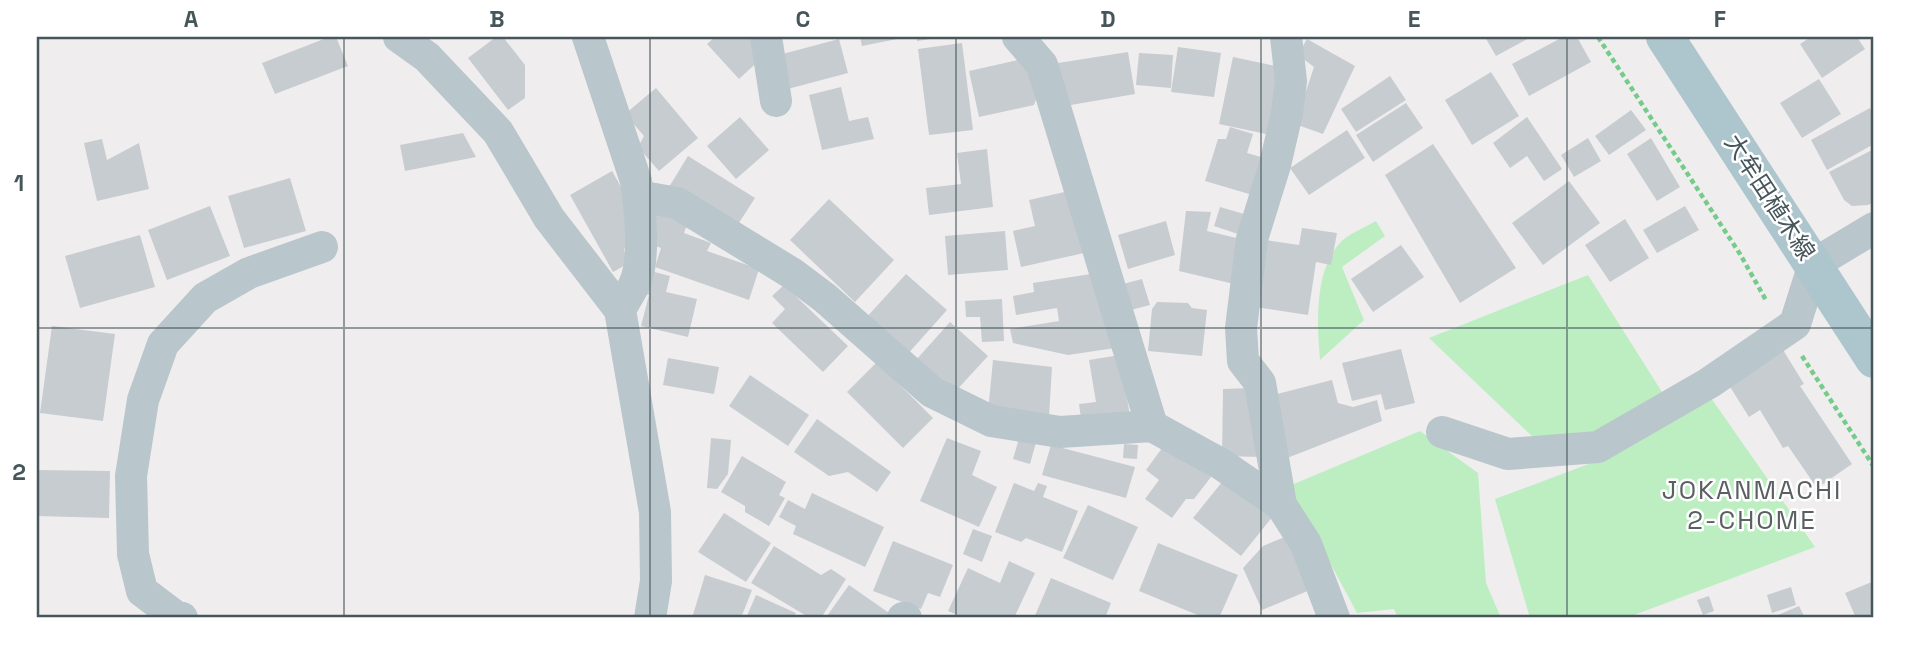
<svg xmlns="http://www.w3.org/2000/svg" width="1911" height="655" viewBox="0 0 1911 655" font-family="'Space Grotesk','Noto Sans JP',sans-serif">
<rect width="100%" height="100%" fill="#f0edee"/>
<path fill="#bceec2" d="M1376 221 1385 236 1342 267 1364 320 1320 360C1317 324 1314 273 1339 244 1347 234 1364 228 1376 221Z
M1588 275 1662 392 1577 442 1534 438 1429 338Z
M1711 398 1815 547 1626 618H1530L1495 499 1602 459Z
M1420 431 1478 473 1486 583 1501 618H1398L1394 609 1357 613 1289 486Z"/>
<path fill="#c7ccd0" d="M329 37H336L348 66 275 94 262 63Z
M496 37H503L525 65V98L508 110 468 58Z
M715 37H748L765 55 739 79 707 44Z
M860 37H902V38L862 46Z
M917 37H937V38L917 41Z
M1485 37H1531L1496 56Z
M1563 37H1577L1591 62 1529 96 1512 64Z
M1811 37H1857L1865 49 1822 78 1800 44Z
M839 39 848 73 784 90 775 56Z
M1307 39 1355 66 1323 134 1295 124 1314 67 1298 55Z
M962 43 973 130 929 135 918 49Z
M1178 47 1221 53 1214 97 1171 92Z
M1128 52 1135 94 1065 106 1058 63Z
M1139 53 1173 55 1171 88 1136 85Z
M1032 57 1039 91 1034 105 979 117 969 71Z
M1233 57 1280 67 1272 107 1283 111 1279 133 1266 134 1219 124Z
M1491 72 1519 116 1472 145 1445 100Z
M1390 76 1406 100 1356 132 1341 109Z
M1819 79 1841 114 1802 138 1780 103Z
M841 87 849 121 868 117 874 139 822 150 809 95Z
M656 88 698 138 659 171 638 147 644 136 625 114Z
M1406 103 1423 128 1373 162 1356 135Z
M1870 108 1874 116V144L1827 170 1811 140Z
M1631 110 1646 130 1609 155 1595 136Z
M740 117 769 150 736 179 707 146Z
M1527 117 1562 169 1544 181 1527 156 1510 168 1493 143Z
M1230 127 1253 134 1247 153 1268 159 1256 196 1205 181 1218 139H1226Z
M1347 130 1365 158 1309 195 1290 168Z
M463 133 476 157 405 171 400 145Z
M1588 138 1601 161 1574 177 1561 155Z
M1651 138 1680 187 1657 201 1627 154Z
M102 139 107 160 139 143 149 189 97 201 84 143Z
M1433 144 1516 268 1460 303 1385 175Z
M987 149 993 207 929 215 926 188 961 184 957 153Z
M1874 149V202L1868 205 1852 206 1844 200 1829 172Z
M688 156 755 198 735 229 669 187Z
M612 171 632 206 634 241 624 249 627 264 613 272 570 195Z
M290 178 306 231 244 248 228 196Z
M1569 181 1600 223 1543 265 1512 223Z
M1069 191 1084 253 1021 267 1013 231 1035 226 1029 200Z
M829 199 894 260 855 302 790 240Z
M655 204 690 216 684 233 711 243 707 251 759 269 749 300 655 267 661 248 644 242Z
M210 206 230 256 167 280 148 230Z
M1685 206 1699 230 1657 253 1643 230Z
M1220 207 1244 214 1238 234 1214 226Z
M1186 211 1211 212 1207 231 1245 240 1234 284 1179 271Z
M1625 219 1649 258 1610 282 1585 245Z
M1166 221 1175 255 1128 269 1118 235Z
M1302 228 1337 233 1331 265 1316 262 1308 315 1248 306 1259 239 1299 245Z
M1005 231 1008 270 948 275 945 236Z
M140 235 155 287 80 308 65 256Z
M1401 245 1424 277 1373 312 1351 279Z
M643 269 670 276 666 292 697 299 688 337 641 326 649 295 638 292Z
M1097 273 1115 348 1068 355 1013 343 1010 329 1059 321 1057 308 1016 315 1013 296 1034 292 1033 283Z
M906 274 947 310 906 356 865 319Z
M1142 279 1150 305 1131 310 1123 284Z
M784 285 848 346 823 372 772 323 785 309 772 296Z
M1002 299 1004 341 982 342 980 317H966L965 301Z
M1157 302 1188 303 1192 308 1207 310 1202 356 1148 351 1152 309Z
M950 322 988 356 954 393 916 360Z
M52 326 115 334 103 421 40 413Z
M1777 340 1804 384 1800 386 1852 464 1817 488 1788 446 1783 448 1760 410 1749 417 1722 374Z
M1401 349 1415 403 1385 410 1381 394 1352 401 1342 363Z
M1120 355 1130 416 1082 425 1079 404 1096 402 1089 360Z
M668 358 719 367 714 394 663 385Z
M993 360 1052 367 1049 417 988 412Z
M877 362 933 418 903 448 847 392Z
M750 375 809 415 788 446 729 406Z
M1332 380 1338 403 1353 407 1377 400 1382 421 1282 460 1277 394Z
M1251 388 1261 457 1222 456 1223 389Z
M817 419 891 472 877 492 848 472 829 476 794 452Z
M1020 435 1037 439 1030 464 1013 459Z
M711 438 731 440 728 474 717 489 707 488Z
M947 438 981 451 972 475 997 487 979 527 920 501Z
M1124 444 1138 445 1137 459 1123 458Z
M1165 444 1211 477 1194 499H1186L1172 518 1145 499 1159 480 1146 470Z
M1051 445 1135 467 1126 498 1042 475Z
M742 456 786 482 779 495 785 498 769 526 745 512V506L721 492Z
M37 470 110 471 109 518 37 516Z
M1226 477 1273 516 1241 556 1193 518Z
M1014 483 1034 491 1038 483 1047 486 1043 497 1078 511 1062 552 1026 538 1021 542 995 532Z
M812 493 884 527 865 567 793 534 796 526 779 517 788 500 805 509Z
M1088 505 1138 527 1113 580 1063 558Z
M724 513 771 543 746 582 698 552Z
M973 529 992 536 982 562 963 554Z
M1287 536 1310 590 1262 610 1243 568 1263 546Z
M893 541 953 565 940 597 928 593 921 609 873 591Z
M1158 543 1238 575 1219 618H1205L1139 591Z
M774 546 821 575 831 569 846 579 821 618H810L751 583Z
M1009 561 1035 573 1014 618H965L948 611 968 568 1000 583Z
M705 575 752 590 741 618H692Z
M1051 578 1111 603 1105 618H1034Z
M1874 581V613L1862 618H1856L1845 593Z
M849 585 892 615 889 618H830L827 616Z
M1791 587 1796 605 1772 613 1767 595Z
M756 595 796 613 793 618H746Z
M1709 596 1714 611 1703 615 1697 600Z
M1799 606 1805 618H1771Z"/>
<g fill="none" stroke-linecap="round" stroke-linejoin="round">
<path stroke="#74cb8a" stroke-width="4.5" stroke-dasharray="5 3.5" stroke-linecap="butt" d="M1598 37 1740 254 1767 302
M1802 356 1874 467"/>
<path stroke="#b9c6cb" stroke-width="32" d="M399 37 427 57 498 132 549 218 620 310 655 512 656 581 650 618
M588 37 636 181C640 207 645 256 636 280 632 291 625 300 620 310
M766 37 776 101
M1018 37 1042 65 1152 426
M638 196 677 203 793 274 825 298 932 392 991 421 1060 432 1152 426 1221 464 1281 505 1306 544 1334 618
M1442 432 1508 454 1598 447 1709 383 1795 324 1814 264 1874 228
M1281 505 1260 383 1243 361 1241 328 1252 239 1275 165 1287 113 1291 81 1286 37
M182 618 175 616 142 591 133 554 131 476 143 400 163 344 205 298 249 273 322 247
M903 618H906"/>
<path stroke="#adc5cc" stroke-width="38" d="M1665 37 1874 359"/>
</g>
<path fill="none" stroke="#46565b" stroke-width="2" stroke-opacity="0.55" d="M344 37V618M650 37V618M956 37V618M1261 37V618M1567 37V618M37 328H1874"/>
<g text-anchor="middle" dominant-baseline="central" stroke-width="5" stroke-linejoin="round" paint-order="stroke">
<g font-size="24" fill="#46565b" stroke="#fff">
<text transform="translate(1770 197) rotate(57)">大牟田植木線</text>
</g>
<g font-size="26" letter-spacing="2" fill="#5a6062" stroke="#fff">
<text x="1752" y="490">JOKANMACHI<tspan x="1752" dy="30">2-CHOME</tspan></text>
</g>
</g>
<rect width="1911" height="655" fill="none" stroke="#ffffff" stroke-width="77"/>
<rect x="38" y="38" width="1834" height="578" fill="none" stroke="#46565b" stroke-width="2.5"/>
<g font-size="23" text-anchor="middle" font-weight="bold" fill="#46565b">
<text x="191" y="27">A</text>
<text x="497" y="27">B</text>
<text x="803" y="27">C</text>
<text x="1108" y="27">D</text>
<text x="1414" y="27">E</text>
<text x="1720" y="27">F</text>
<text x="19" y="191">1</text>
<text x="19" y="480">2</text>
</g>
</svg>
